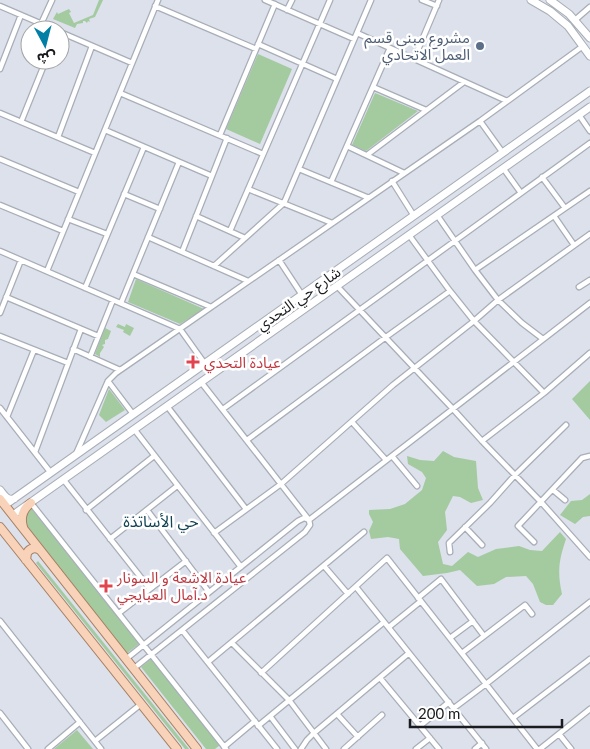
<svg xmlns="http://www.w3.org/2000/svg" width="590" height="749" viewBox="0 0 590 749" font-family="Lato,'Noto Sans Arabic',sans-serif">
<rect width="100%" height="100%" fill="#dce1eb"/>
<path fill="#a4caa0" d="M99 0H103L95 17 89 19 90 22 88 21 87 23 85 21H83V23L77 24 75 28 53 19 57 12 58 14 69 9 71 12 69 13 74 23 93 15Z
M258 54 292 69 260 144 226 129Z
M375 93 418 111 366 151 352 145Z
M136 279 204 309 180 324 128 302Z
M118 324 125 327 126 324 134 328 130 336 123 332 124 330 116 327Z
M105 328 111 331 108 339 105 340V344L102 345 104 347 100 353V357L95 354Z
M590 381V420L572 399Z
M109 389 125 410 106 422 99 415Z
M443 451 454 457 476 461 478 488 483 500 471 503 460 497 453 496 445 512 447 530 438 542 443 564 452 566 468 552 478 557 496 549 519 546 530 550 542 551 560 532 566 539C559 560 557 571 562 594L553 605H546L540 602 533 584 526 576 506 577 494 584 477 586 460 570 447 573 423 576 400 549 399 539 388 537 371 539 369 531 373 522 369 514V510L390 509 405 504 422 490 426 478 422 472 408 464 407 456 420 460 434 461Z
M590 494V516L583 517 575 524 560 515 571 501 582 500Z
M31 508 139 644 126 654 27 527 26 518Z
M38 561 189 749H185L36 563Z
M151 659 220 745 215 749H206L141 667Z
M77 730 93 749H54Z"/>
<g fill="none" stroke-linecap="round" stroke-linejoin="round">
<g stroke="#a8aeb7" stroke-width="7">
<path id="street" d="M265 0 354 39
M422 0 437 6
M0 6 56 30
M155 6 256 49
M287 10 292 0
M575 20 590 7
M41 24 52 0
M60 32 132 63
M357 33 507 101
M258 44 337 79
M414 59 439 0
M0 69 21 15
M373 87 426 110
M120 93 263 154
M0 113 95 153
M579 115 590 131
M480 121 503 153
M21 122 46 60
M105 130 212 176
M220 135 275 4
M58 137 92 46
M347 146 404 173
M367 155 464 82
M0 159 79 192
M503 168 521 193
M299 169 369 198
M542 177 565 208
M392 181 414 216
M331 182 390 48
M248 189 332 223
M124 194 160 209
M0 205 63 231
M437 215 475 270 498 300 522 323 543 339
M196 216 245 238
M554 216 574 245
M68 219 107 234
M230 231 330 0
M409 235 450 291 474 321 544 393
M148 237 248 281
M0 251 180 329 205 364
M182 252 227 138
M279 260 302 295
M214 266 284 203 371 0
M475 270 590 191
M47 271 158 0
M133 274 211 307
M337 286 453 409 482 441 541 502 590 557
M579 287 590 280
M85 288 144 147
M6 297 98 336
M121 303 179 162
M0 313 21 260
M0 336 68 363
M73 349 120 370
M90 357 113 300
M108 381 133 414
M167 406 246 509
M0 408 51 473
M223 409 590 143
M7 417 34 350
M352 422 386 460
M134 429 241 567
M247 440 386 337 450 291
M482 441 544 393 590 353
M35 452 81 329
M76 454 108 381 116 373 480 121 583 46
M392 456 417 486
M63 479 150 589
M553 490 565 500
M31 503 226 749
M86 510 154 456
M147 510 209 592
M465 527 482 545
M214 533 281 484 393 385 474 321 498 300 590 234
M110 539 177 486
M534 542 518 526 582 458 590 456
M450 552 449 543 490 503 515 475 566 425
M324 566 348 594
M356 587 486 749
M418 598 441 579 484 636
M119 613 186 561
M0 621 101 749
M389 627 421 601
M182 630 277 749
M450 638 473 621
M232 643 289 700 326 749
M462 653 525 605 532 614
M126 659 298 521 304 518 309 520 590 303
M208 662 364 532
M133 669 305 532 310 525 309 520 201 382
M261 673 387 558 537 749
M380 678 439 749
M454 708 486 684 590 602
M0 713 28 749
M337 714 358 737
M270 716 295 749
M513 718 590 659
M258 726 384 622
M420 726 449 702
M559 734 571 749
M95 741 141 704
M224 747 255 721
M48 749 80 722
M301 749 307 740 314 733 409 653
M344 749 382 715
M416 749 430 738
M475 749 482 743
M540 749 590 709"/>
</g>
<g stroke="#a8aeb7" stroke-width="9">
<path id="secondary" d="M531 0 550 11 568 26 590 56
M550 0 569 14 590 38
M0 490C4 495 7 501 14 499
M5 505 590 91
M13 515 590 107"/>
</g>
<g stroke="#a78064" stroke-width="10">
<path id="primary" d="M0 499 197 749
M0 527 177 749
M23 527C20 517 23 509 31 503
M26 560 27 553C30 548 35 547 40 550"/>
</g>
<use href="#street" stroke="#fff" stroke-width="4.5"/>
<use href="#secondary" stroke="#fff" stroke-width="7"/>
<use href="#primary" stroke="#f8d3b9" stroke-width="8"/>
</g>
<circle fill="#5c6f8a" stroke="#fff" stroke-width="2" cx="480" cy="46" r="5"/>
<g fill="#e0444e" stroke="#fff" stroke-width="2">
<path d="M190.5 354.5h5v5h5v5h-5v5h-5v-5h-5v-5h5z"/>
<path d="M103.5 578.5h5v5h5v5h-5v5h-5v-5h-5v-5h5z"/>
</g>
<g text-anchor="middle" dominant-baseline="central" stroke-width="5" stroke-linejoin="round" paint-order="stroke">
<g font-size="15" fill="#4e5e75" stroke="#fff" text-anchor="end">
<text x="470" y="37">مشروع مبنى قسم<tspan x="470" dy="17">العمل الاتحادي</tspan></text>
</g>
<g font-size="15" fill="#191b1e" stroke="#fff">
<text transform="translate(298 298) rotate(-35)">شارع حي التحدي</text>
</g>
<g font-size="15" fill="#be3a42" stroke="#fff" text-anchor="start">
<text x="204" y="362">عيادة التحدي</text>
<text x="117" y="577">عيادة الاشعة و السونار<tspan x="117" dy="17">د.آمال العبايجي</tspan></text>
</g>
<g font-size="16" fill="#114355" stroke="#fff">
<text x="161" y="520">حي الأساتذة</text>
</g>
</g>
<g transform="translate(45 45) rotate(173)"><circle r="24" fill="#ffffff" stroke="#a3a4a5"/>
<path d="M0-4L9 19L0 12L-9 19Z" fill="#017fa5"/>
<text y="-8" font-size="14" font-weight="bold" text-anchor="middle" fill="#191b1e">ش</text>
</g>
<path d="M410 719v8h152v-8" fill="none" stroke="#191b1e" stroke-width="2.5"/>
<text x="418" y="719" font-size="15" fill="#191b1e" stroke="#ffffff" stroke-width="4" paint-order="stroke">200 m</text>
</svg>
